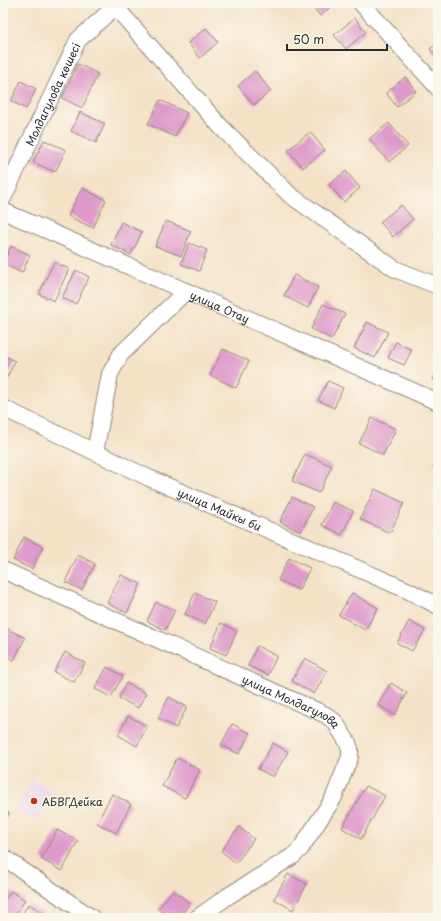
<svg xmlns="http://www.w3.org/2000/svg" width="441" height="921" viewBox="0 0 441 921" font-family="'Playpen Sans',sans-serif">
<rect width="100%" height="100%" fill="#fbf7ec"/>
<filter id="ink" filterUnits="userSpaceOnUse"><feTurbulence type="fractalNoise" baseFrequency=".025" numOctaves="2"/><feDisplacementMap in="SourceGraphic" scale="8" xChannelSelector="R" yChannelSelector="G"/><feConvolveMatrix kernelMatrix="1 2 1 2 8 2 1 2 1" color-interpolation-filters="sRGB"/></filter>
<filter id="wash" filterUnits="userSpaceOnUse"><feTurbulence type="fractalNoise" baseFrequency=".012" numOctaves="4" result="noise"/><feDisplacementMap in="SourceGraphic" scale="16" xChannelSelector="R" yChannelSelector="G"/><feGaussianBlur stdDeviation="0.9" result="paint"/><feColorMatrix in="noise" values="0 0 0 0 0 0 0 0 0 0 0 0 0 0 0 0 0 1.4 0 .05"/><feComposite in="paint" operator="in"/></filter>
<g filter="url(#wash)">
<rect width="100%" height="100%" fill="#f4e2c7"/>
<path fill="#e8d2ee" d="M32 780 53 791 36 822 16 810Z"/>
<g id="blocks">
<path fill="#df9acb" d="M310 3H335L320 16Z
M355 18 366 32 346 49 334 35Z
M206 28 218 42 200 58 188 43Z
M438 43V58L430 49Z
M78 64 98 74 82 108 62 98Z
M255 71 271 91 254 105 238 86Z
M405 77 416 91 397 107 386 93Z
M21 81 36 89 26 109 11 101Z
M160 100 187 113 175 137 148 124Z
M80 112 105 124 96 143 71 131Z
M389 123 408 146 389 162 369 139Z
M310 132 325 150 303 168 288 150Z
M44 140 66 150 55 172 33 162Z
M346 171 360 188 344 202 329 185Z
M82 188 106 200 93 228 68 216Z
M401 205 413 219 393 237 380 222Z
M166 221 191 231 181 256 155 246Z
M121 222 142 232 131 255 111 245Z
M189 243 207 250 199 271 181 264Z
M11 246 30 255 22 273 3 264Z
M54 262 69 269 54 301 39 294Z
M76 270 89 277 76 304 62 298Z
M294 275 318 287 308 308 284 296Z
M323 304 345 314 332 339 311 329Z
M367 322 388 332 375 358 354 348Z
M396 342 412 350 404 365 388 358Z
M223 349 249 361 236 388 210 375Z
M3 355 15 361 3 385Z
M438 369V382L433 380Z
M328 381 343 388 334 408 318 400Z
M372 418 396 429 383 455 359 443Z
M438 453V464L434 462Z
M305 454 332 466 319 493 292 481Z
M375 489 404 503 390 533 360 519Z
M292 497 313 507 301 532 280 522Z
M333 502 353 511 342 535 322 525Z
M24 537 43 547 32 569 13 560Z
M78 555 95 564 82 590 65 582Z
M289 558 310 568 299 590 278 580Z
M121 575 141 584 127 613 107 603Z
M195 593 215 602 205 624 185 614Z
M352 593 378 608 365 630 339 615Z
M156 602 175 610 165 630 147 621Z
M409 621 425 630 412 651 397 643Z
M221 623 237 631 226 655 210 648Z
M6 628 25 638 14 660 3 655V633Z
M257 646 277 656 268 675 248 666Z
M65 652 85 663 74 682 54 672Z
M305 658 327 671 314 694 292 681Z
M107 667 123 676 111 697 95 689Z
M126 683 146 693 138 708 119 698Z
M391 683 407 693 395 715 378 705Z
M169 697 187 707 176 728 158 718Z
M128 716 147 726 137 746 118 735Z
M232 724 250 733 239 754 221 745Z
M273 743 288 752 273 777 258 769Z
M177 758 200 770 185 798 162 786Z
M366 786 385 796 361 839 342 828Z
M112 794 131 804 116 833 97 823Z
M3 810 9 813 3 824Z
M239 827 254 839 236 863 221 851Z
M57 830 78 841 62 871 41 859Z
M288 874 307 884 293 910 274 899Z
M173 890 190 903 179 918H170L158 909Z
M11 891 25 900 13 918 3 911V902Z
M29 904 43 913 40 918H19Z"/>
</g>
</g>
<g filter="url(#ink)">
<use href="#blocks" fill-opacity="0" stroke="#908679" stroke-width="1"/>
<g fill="none" stroke-linecap="round" stroke-linejoin="round">
<g stroke="#908679" stroke-width="18">
<g id="minor">
<path d="M112 3 221 127 290 195 395 269 438 286"/>
<path d="M361 3 438 88"/>
<path id="s1" d="M3 198 78 40 119 3"/>
<path id="s2" d="M3 211 438 402"/>
<path id="s3" d="M3 408 149 478 409 591 438 606"/>
<path d="M95 452 110 374 121 354 186 291"/>
<path id="s4" d="M3 570 326 715 335 722 348 743 350 749V757L333 799 301 848 293 856 228 896 197 918"/>
<path d="M3 857 92 918"/>
</g>
</g>
<use href="#minor" stroke="#fff" stroke-width="16"/>
</g>
</g>
<circle fill="#c8321e" stroke="#fbf7ec" stroke-width="1.5" cx="34" cy="801" r="4"/>
<g text-anchor="middle" dominant-baseline="central" stroke-width="3" stroke-linejoin="round" paint-order="stroke">
<g font-size="11" fill="#2b2b2b" stroke="#fbf7ec">
<text stroke="none"><textPath href="#s1" startOffset="115">Молдагулова көшесі</textPath></text>
<text stroke="none"><textPath href="#s2" startOffset="237">улица Отау</textPath></text>
<text stroke="none"><textPath href="#s3" startOffset="239">улица Майкы би</textPath></text>
<text stroke="none"><textPath href="#s4" startOffset="317">улица Молдагулова</textPath></text>
</g>
<g font-size="11" fill="#2b2b2b" stroke="#fbf7ec" text-anchor="start">
<text x="42" y="801">АБВГДейка</text>
</g>
</g>
<rect width="441" height="921" fill="none" stroke="#fbf7ec" stroke-width="16"/>
<path d="M287 44v6h100v-6" fill="none" stroke="#2b2b2b" stroke-width="2"/>
<text x="293" y="44" font-size="12" fill="#2b2b2b" stroke="#fbf7ec" stroke-width="3" paint-order="stroke">50 m</text>
</svg>
